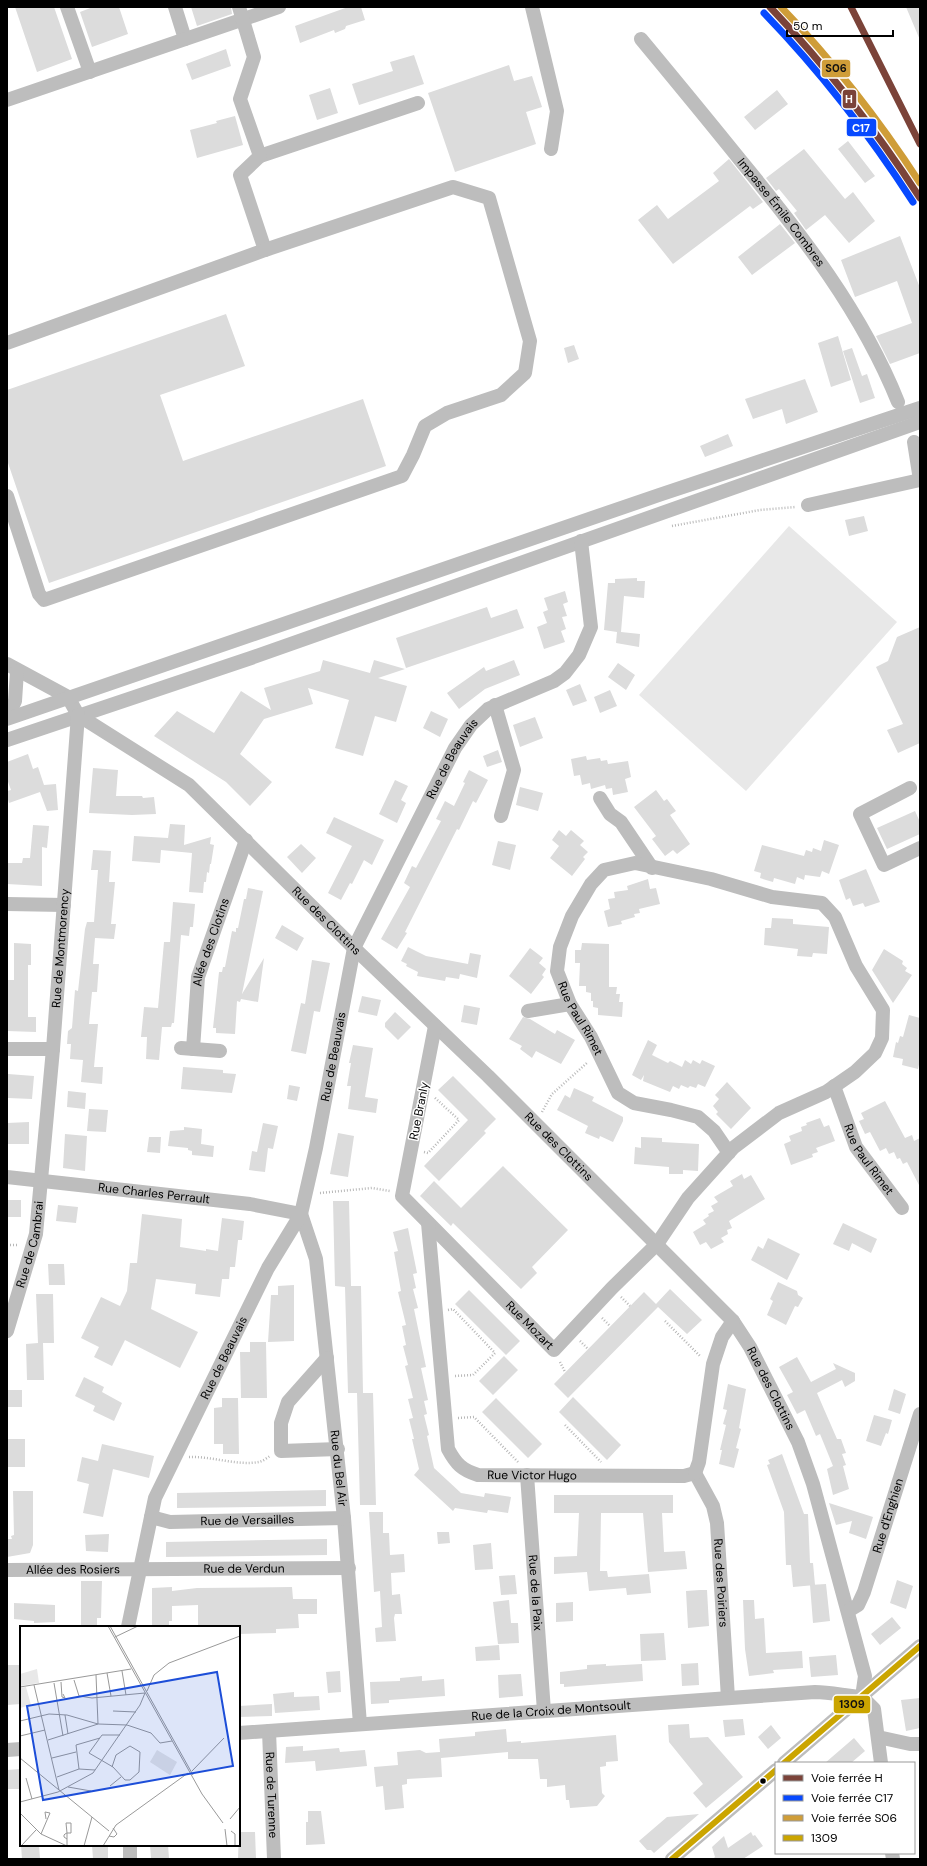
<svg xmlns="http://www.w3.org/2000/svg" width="927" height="1866" viewBox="0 0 927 1866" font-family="'DM Sans',sans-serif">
<rect width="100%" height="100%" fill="#fff"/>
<path fill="#e8e8e8" d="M789 526 897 622 746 791 639 695Z"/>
<path fill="#dcdcdc" d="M15 7H54L72 59 37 72Z
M93 7H119L128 34 92 47 80 12Z
M191 7H231L232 14 197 26Z
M348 7H361L365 20 346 26 345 29 335 33 334 30 300 43 295 26Z
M906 7H920V40Z
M226 49 231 66 192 80 186 64Z
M414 55 424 84 359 105 352 84 393 71 390 62Z
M509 65 514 81 532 76 542 107 526 112 536 144 455 172 428 93Z
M330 88 338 113 317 120 309 95Z
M777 90 788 104 755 130 744 117Z
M235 116 243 145 197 158 190 130 217 123 216 121Z
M848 141 875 176 865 183 838 149Z
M804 149 845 199 853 192 875 221 849 243 825 215 806 230 794 213 797 211 779 189 776 191 766 178Z
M729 159 763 202 753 209 750 206 673 264 638 220 657 205 668 219 719 181 713 173Z
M780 224 795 243 752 275 738 257Z
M900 236 920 288V353L890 364 876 336 912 323 897 281 855 297 841 260Z
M226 314 245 366 160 395 183 461 363 399 386 466 49 583 7 460V390Z
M838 336 851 380 831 387 818 343Z
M574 345 579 359 568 363 564 348Z
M852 348 862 376 867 374 875 398 860 403 843 351Z
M805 379 818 412 786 424 782 409 753 419 745 399Z
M728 434 733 446 705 457 700 446Z
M864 516 868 531 849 536 845 520Z
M637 578V581H645L644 598 624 596 621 632 640 634 639 647 616 643 617 632 604 630 608 583H615V579Z
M565 591 568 602 563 604 567 616 562 617 566 629 561 631 565 642 544 649 537 627 547 623 543 612 548 610 544 598Z
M487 607 491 618 517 609 524 628 406 668 396 638Z
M920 627V743L898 753 887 730 903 724 876 667 888 661 897 637Z
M323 660 370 673 374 660 405 669 378 678 407 686 396 722 375 716 363 756 335 748 349 700 308 688 313 704 264 719 240 754 272 782 250 806 226 782 154 736 177 711 214 733 241 691 271 710 264 688 320 671Z
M514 660 520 675 485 689 459 709 447 693 484 667 486 671Z
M618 663 635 675 626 690 608 677Z
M580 684 587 701 573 706 566 690Z
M610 690 617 706 600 713 594 697Z
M431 711 448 719 440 737 423 728Z
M535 717 543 738 520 747 513 725Z
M498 750 502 762 487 767 483 756Z
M28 754 33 769 38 767 44 785 56 784 58 810 47 811 40 792 9 803 7 796V791L11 790 7 779V762Z
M586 756 587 760 600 758 601 761 607 760 608 764 628 761 631 777 625 779 628 792 613 795 612 788 606 789 605 785 591 789 590 783 582 785 580 775 574 776 571 759Z
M93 768 118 770 116 796H142L143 798 154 797 156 814 132 815 89 813Z
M469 770 488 780 476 803 473 801 459 830 457 829 405 932 407 933 397 949 381 939 410 887 404 883 412 866 416 868 441 821 436 819 445 801 454 806 465 783 463 782Z
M395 780 408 786 401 800 406 803 397 823 379 814Z
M520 787 543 793 538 811 516 805Z
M656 790 664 801 667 799 676 811 670 815 690 844 677 854 673 850 665 856 652 839 656 836 634 807Z
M915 811 920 822V834L887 849 877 828Z
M334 817 384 840 372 865 364 860 352 884 350 883 341 900 328 893 352 846 326 833Z
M170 824 185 825 184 845 211 837 210 844 214 845 211 864H210L209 873 207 872 206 882H204L203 893 189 892 192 853 161 850 160 863 132 861 134 836 168 838Z
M33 825 49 826 47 848 42 847V886L7 884V863H22L23 858H30Z
M559 830 566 836 571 830 584 841 580 845 588 852 583 857 585 859 572 876 550 858 559 846 552 840Z
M824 840 839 845 829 874 822 871 820 877 805 875 804 880 797 877 795 884 774 878 773 882 766 880 760 878 761 873 754 871 762 845 804 856 806 850 812 852 813 848 821 851Z
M498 841 516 845 510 870 492 865Z
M301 844 316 858 302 873 287 857Z
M93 850 111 851 109 882H115L111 924H116L114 939 95 938 93 964H99L97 992H92L89 1024H98L94 1067H103L102 1084 81 1082 83 1060 70 1059 71 1044H67L68 1031 72 1028 75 990 78 991 85 929 87 922H94L98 870H91Z
M866 869 880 902 865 907 863 903 853 906 850 898 846 900 839 880Z
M648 879 650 889 656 888 660 904 639 909 640 913 634 914 635 917 621 921 622 924 608 927 604 911 610 909 608 899 615 898 614 892 628 890 627 886Z
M248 888 263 891 242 994 264 958 258 1002 241 999 240 1002 237 1001 235 1034 216 1033V1028H213L219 972H222L223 967H225L232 931 236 932V928H238L244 899H246Z
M173 902 195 904 193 927H190L189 936 181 935 174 1023H172L171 1027H162L159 1060 146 1059 147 1037H141L144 1007 158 1008 164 942H170Z
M772 918 793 919V924L829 927 827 954 813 953 812 957 797 956 798 949 764 945 765 928H771Z
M282 925 304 938 297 951 275 938Z
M14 943 31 944V965H28V1017H36V1032L7 1031V980H14Z
M582 943 609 944V987H617L616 994H620L619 1002H623L622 1017 598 1015V1008L593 1007V1001H591V993L586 992V986H579L580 963H575V950H581Z
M408 947 426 956 468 964 470 953 481 955 477 978 460 974 459 979 446 977 445 981 417 976 418 972 406 966 407 964 401 961Z
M530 948 543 958 539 963 546 969 542 975 544 977 531 994 509 976Z
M884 949 903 961 902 964 907 968 905 971 912 975 893 1003 872 970Z
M312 960 330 963 320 1012 314 1011 306 1054 291 1051 301 1003 305 1004Z
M362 996 381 1000 377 1016 358 1012Z
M464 1005 480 1008 477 1025 461 1022Z
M395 1012 411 1027 398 1040 385 1027V1023Z
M909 1015 920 1018V1060L918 1069 902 1065 903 1059 893 1057 896 1042 898 1043 900 1036 903 1037Z
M523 1017 530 1019 555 1034 557 1030 575 1040 561 1064 536 1051 532 1058 520 1049 522 1046 509 1039Z
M648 1040 657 1045 652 1055 668 1063 670 1061 682 1067 685 1060 691 1064 693 1060 700 1064 702 1060 715 1066 705 1087 698 1084 696 1088 690 1086 688 1088 681 1085 679 1089 673 1086 670 1092 643 1081 644 1075 641 1080 632 1075Z
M353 1045 373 1048 365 1097 378 1099 376 1113 348 1109 351 1086H347L351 1063H349Z
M183 1067 223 1070V1073L236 1074 232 1093 181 1089Z
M8 1074 34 1076 32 1099 8 1098Z
M453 1076 496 1119 484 1131 486 1133 439 1181 424 1166 468 1120 438 1090Z
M727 1082 751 1108 731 1129 716 1114 718 1112 713 1106 719 1099 715 1095Z
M289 1085 300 1087 297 1101 287 1099Z
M574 1088 594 1097 592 1101 623 1117V1121L613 1142 600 1136 599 1139 585 1133 588 1126 557 1110 565 1095 570 1098Z
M68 1091 86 1093 85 1109 67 1107Z
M885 1101 905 1138 912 1135 914 1141 920 1138V1187L907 1162 903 1164 900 1158 897 1159 894 1152 889 1154 886 1148 880 1151 870 1132 865 1134 859 1121 864 1119 861 1113Z
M89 1109 108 1110 106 1132 87 1131Z
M820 1118 824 1127 829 1125 835 1141 816 1148 818 1152 812 1154 813 1157 791 1165 784 1144 791 1141 789 1136 802 1131 801 1127 807 1125 806 1123Z
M29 1122V1144H7V1123Z
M263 1123 278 1126 273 1149 268 1148 265 1172 249 1170 252 1151 257 1152Z
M184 1127 202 1129 201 1144 214 1146 213 1157 192 1155V1151L188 1150V1148L168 1146 170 1131 184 1130Z
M338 1133 354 1136 348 1177 330 1174Z
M65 1134 87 1136 85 1171 63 1168Z
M149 1137H161L160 1153 147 1152Z
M641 1137 662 1138V1142L699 1144 698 1171 683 1170V1174H669V1167L634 1164 635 1147 641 1148Z
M503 1166 568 1230 532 1267 537 1273 521 1289 453 1223 451 1226 420 1196 434 1181 461 1208Z
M742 1174 744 1179 751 1175 765 1199 729 1221 732 1228 727 1230 728 1234 721 1238 724 1242 711 1249 706 1242 700 1245 693 1232 706 1224 703 1220 709 1216 708 1214 714 1211 711 1206 718 1202 714 1197 733 1186 730 1181Z
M7 1200H21V1217H7Z
M333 1201H349L351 1286H361L363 1393H373L376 1505H360L357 1393H348L345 1287 335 1286Z
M58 1205 78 1207 76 1223 56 1221Z
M142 1214 182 1219 180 1247 206 1251V1249L218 1251 222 1218 244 1221 242 1240H238L235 1267H230L229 1279H222L220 1297 195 1294 196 1284 156 1279 151 1309 198 1332 180 1368 125 1340 112 1366 94 1357 99 1347 81 1338 101 1297 120 1306 127 1291 130 1263H137Z
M843 1223 877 1239 871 1253 852 1243 849 1251 833 1244Z
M408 1228 417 1273 413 1274 416 1288 413 1289 418 1308 414 1309 426 1367 421 1368 428 1400 424 1401 427 1414 424 1415 429 1435 427 1436 434 1468 461 1493 484 1497 485 1493 511 1497 508 1513 488 1510 487 1513 455 1508 453 1511 414 1475 419 1469 412 1439H414L409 1419 413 1418 408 1399 413 1398 405 1366 408 1365 403 1346 406 1345 402 1326 406 1325 398 1292 401 1291 394 1252 398 1251 393 1232Z
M768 1238 800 1254 787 1280 751 1260 758 1246 763 1249Z
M48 1264H64L65 1285H49Z
M778 1282 797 1291 798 1295 803 1298 798 1307 795 1306 786 1325 767 1315 773 1301 770 1299Z
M294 1285V1341L268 1342 271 1295H278V1286Z
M670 1289 702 1320 687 1334 658 1307 568 1398 554 1384 644 1292 656 1304Z
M469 1290 520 1341 506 1355 455 1304Z
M36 1294H53L54 1343H43L44 1380H27L26 1344 38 1343Z
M250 1342H266L267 1398H241L240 1352H250Z
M504 1356 518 1370 493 1395 479 1381Z
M797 1357 811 1382 836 1369 833 1363 855 1373V1381L845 1387 842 1380 817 1393 837 1439H841L846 1453 842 1454 846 1465 843 1466 849 1489 833 1495 827 1469 833 1466 820 1434 816 1436 805 1410 797 1414 787 1395 793 1392 779 1367Z
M84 1377 104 1387 102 1392 122 1403 114 1421 93 1411 95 1406 75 1396Z
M728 1384 746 1389 739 1428 741 1429 736 1448 739 1449 734 1468 719 1464 722 1450H720L726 1425 723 1424 727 1410 723 1409Z
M894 1389 906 1394 900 1414 888 1410Z
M7 1390H22V1407H7Z
M573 1397 621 1445 607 1460 559 1412Z
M222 1398H238L239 1454H223V1444H214V1408L222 1407Z
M496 1398 542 1444 528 1458 482 1412Z
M874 1415 892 1420 888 1434 886 1433 881 1446 866 1441Z
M7 1439H25V1467H7Z
M102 1444 154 1456 149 1478 113 1469 103 1517 83 1513 89 1484 77 1481 82 1457 98 1461Z
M782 1454 804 1514H808L810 1563H813L815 1585 793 1587 791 1565H786L784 1512 767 1465 770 1464 768 1460Z
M326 1490V1506L177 1508V1493Z
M13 1491H33V1545L30 1553 7 1557V1539H12L11 1536 14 1535Z
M554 1495H673V1513H662L664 1552 685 1551 687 1569 648 1572 643 1513H601L600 1571H607L608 1577 649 1574 651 1593 627 1595 626 1588 589 1591 587 1572 554 1574V1557L577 1556 579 1513H554Z
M829 1503 873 1517 866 1539 849 1533 852 1521 836 1525Z
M369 1512H383V1533H389L390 1555 404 1554 405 1572 391 1573 392 1595 400 1594 402 1614H395L394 1618 396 1641 376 1642 375 1628 382 1627 380 1591 374 1592Z
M437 1532H449L450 1543 438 1544Z
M109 1534 108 1552 86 1551 85 1535Z
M327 1539V1555L166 1557V1542Z
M491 1543 493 1569 475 1570 473 1545Z
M515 1575 517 1594 501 1595 499 1576Z
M897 1580 913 1586 906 1609 890 1603Z
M81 1581H102L101 1618H97V1627H81Z
M826 1584 830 1621 813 1623 810 1585Z
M172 1587V1591L197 1588 292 1587 293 1599H317V1614H298L299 1628 276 1629V1633L239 1634V1627H198V1605L172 1606V1621H169V1627H152V1588Z
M700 1590H707L709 1626 688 1628 686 1591Z
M509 1600 511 1623H518L519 1643 498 1644 493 1602Z
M743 1600H754L755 1619 764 1618 766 1653 802 1651 803 1668 773 1670 774 1673 749 1676 745 1649Z
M573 1602V1621L556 1622V1603Z
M14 1603 55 1605V1622L34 1623V1621L14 1619Z
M892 1617 901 1628 880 1645 871 1634Z
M664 1633 666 1660 641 1661 640 1634Z
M499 1645 500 1660 476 1661 475 1647Z
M836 1655 838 1675 811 1677 809 1657Z
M698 1663 699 1685 682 1686 681 1664Z
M606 1664V1666L642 1664 643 1681 564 1687V1684H560V1672L587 1669V1665Z
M7 1665H19V1686L21 1685V1704L7 1705Z
M340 1671 341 1692 328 1693 326 1672Z
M521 1674 523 1696 499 1698 498 1675Z
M422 1676V1681L444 1679 445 1696 389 1700V1703L371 1704 370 1682 400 1681V1678Z
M294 1692V1697L319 1696 320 1710 275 1713 273 1694Z
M920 1698V1728L906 1731 901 1700Z
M272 1704V1716L239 1717V1706Z
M743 1719 745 1735 725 1737 723 1720Z
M689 1724 690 1738 708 1737 743 1777 706 1808 693 1793 703 1784 669 1742 668 1725Z
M771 1725 781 1738 768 1749 758 1737Z
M506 1729 508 1751 507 1742 521 1741V1743L616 1735 618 1761 606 1762V1766L600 1767 602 1793 605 1796 597 1806 570 1808 569 1800H566L565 1785 547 1787V1779H540L538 1759H508V1752L441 1758 442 1777 407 1779V1784L402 1785 404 1808 385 1810 383 1786 376 1787 374 1767 398 1765 397 1752 420 1750 426 1753 440 1752 439 1739 475 1736V1732Z
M854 1738 865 1751 851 1763H825Z
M303 1746V1751L339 1748 340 1752 365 1750 367 1766 316 1771 315 1761 285 1763 286 1747Z
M21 1769V1789H7V1770Z
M308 1811H321L325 1844 306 1845V1822H308Z
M699 1814 654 1853 651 1850H647L639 1841 667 1817Z
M239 1832H255L256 1859H238Z
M751 1832 753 1836 755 1835 763 1846 743 1859H713L715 1857 712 1847 724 1836 728 1848Z
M21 1845H39L40 1859H22Z
M92 1845H108V1859H93Z
M150 1845H168L169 1858H151Z"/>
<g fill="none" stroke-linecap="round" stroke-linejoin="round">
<path stroke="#b8b8b8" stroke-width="2.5" stroke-dasharray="1 2" stroke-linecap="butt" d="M672 526 760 510 795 507
M542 1112 552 1094 588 1062
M424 1152 428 1153 459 1120 434 1097
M320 1193 372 1188 390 1191
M7 1245H18
M621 1297 630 1306
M448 1310 453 1309 495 1353 473 1375 454 1376
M602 1318 610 1326
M665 1321 701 1357
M580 1341 588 1349
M560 1362 565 1372
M458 1418 474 1417 518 1462
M565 1425 601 1462
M189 1457C211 1456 238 1466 259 1462 263 1461 267 1458 270 1456"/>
<g stroke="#bdbdbd" stroke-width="14">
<path d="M67 7 90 72"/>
<path d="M175 7 185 39"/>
<path d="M532 7 557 111 551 149"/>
<path id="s1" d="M641 39C675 80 708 120 741 161 802 235 862 312 898 402"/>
<path d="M7 100 279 7"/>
<path d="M260 156 418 103"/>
<path d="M7 343 265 250 240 175 260 156 240 99 254 57 239 7"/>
<path d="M914 442 920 480"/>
<path d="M7 496 39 594 44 600 402 476 413 455 425 426 447 413 501 395 525 373 530 341 489 198 453 187 265 250"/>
<path d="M808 505 920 480"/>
<path d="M7 664 68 697"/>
<path id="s2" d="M68 697 78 715 189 785 354 948 488 1076 733 1321 750 1347 798 1442 813 1484 865 1676 862 1697"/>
<path d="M495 705 514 770 501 816"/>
<path d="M7 718 15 701 17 671"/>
<path d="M7 719 659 495 920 408"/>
<path d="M7 740 251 658 920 422"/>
<path d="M910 788 860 814 884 865 920 848"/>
<path d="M600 798 610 814 621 822 652 868"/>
<path d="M7 904 64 905"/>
<path d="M528 1011 570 1004"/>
<path id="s3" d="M435 1026 402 1196 554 1350 612 1288 657 1244 688 1198 733 1148 779 1113 826 1092 855 1072 875 1053 882 1038 883 1010 856 966 835 917 822 903 772 897 711 879 635 863 604 870 591 884 572 916 560 947 557 971 570 1004 591 1037 618 1093 634 1103 671 1110 698 1117 714 1131 729 1153"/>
<path d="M181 1048 220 1051"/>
<path d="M7 1049H53"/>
<path id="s4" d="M193 1049 198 977 246 840"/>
<path id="s5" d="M834 1086 856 1147 902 1208"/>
<path id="s6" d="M7 1177 250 1204 301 1214"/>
<path id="s7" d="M301 1214 316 1259 344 1518 360 1724"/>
<path id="s8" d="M428 1223 448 1449C456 1464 462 1470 478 1475L684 1476 695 1473"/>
<path id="s9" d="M7 1331 36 1234 53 1049 78 715"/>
<path d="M327 1358 288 1402 281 1423V1451L338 1449"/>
<path id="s10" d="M695 1473 713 1506 717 1523 728 1698"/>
<path d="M695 1473 699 1462 713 1364 722 1337 733 1321"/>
<path id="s11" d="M527 1475 544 1711"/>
<path id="s12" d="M151 1517 170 1522 344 1518"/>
<path id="s13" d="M7 1570 349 1568"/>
<path id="s14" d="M848 1611 858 1605 864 1592 920 1414"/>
<path id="s15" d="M128 1627 155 1498 268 1268 301 1214 316 1148 354 948 455 748 471 725 488 709 554 681 565 673 579 655 591 627 581 541"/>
<path d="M862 1697 874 1709 881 1763"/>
<path id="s16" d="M269 1731 274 1859"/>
<path id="s17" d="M239 1733 815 1692C831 1692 846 1696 862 1697"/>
<path d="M878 1737 910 1744H920"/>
<path d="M7 1750 21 1749"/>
<path d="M784 1763 920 1646"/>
<path d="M130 1845V1859"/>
<path d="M892 1853 893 1859"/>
<path d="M672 1859 776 1770"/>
</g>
<g stroke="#fff" stroke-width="9">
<path id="bus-1" d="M784 1763 920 1646
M672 1859 776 1770"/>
</g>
<use href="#bus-1" stroke="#cba500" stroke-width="6"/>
<g stroke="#fff" stroke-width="10">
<path id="rail-1" d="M770 7C826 66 876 130 920 198
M851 7 920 144"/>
</g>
<g stroke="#fff" stroke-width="10">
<path id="rail-2" d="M764 13C820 71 869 134 913 202"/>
</g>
<g stroke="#fff" stroke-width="10">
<path id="rail-3" d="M781 7C833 61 879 120 920 183"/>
</g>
<use href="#rail-1" stroke="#7b4339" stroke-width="7"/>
<use href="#rail-2" stroke="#0749ff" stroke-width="7"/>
<use href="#rail-3" stroke="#cf9d38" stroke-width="7"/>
</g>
<circle fill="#000" stroke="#fff" stroke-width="1.5" cx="763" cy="1781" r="3.5"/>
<g text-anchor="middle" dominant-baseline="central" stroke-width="3" stroke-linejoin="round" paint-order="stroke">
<g font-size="12" fill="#000" stroke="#fff">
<text stroke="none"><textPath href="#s1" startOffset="223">Impasse Émile Combres</textPath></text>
<text stroke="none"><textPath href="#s15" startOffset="936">Rue de Beauvais</textPath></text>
<text stroke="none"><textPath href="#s2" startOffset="345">Rue des Clottins</textPath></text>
<text stroke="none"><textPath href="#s4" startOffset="109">Allée des Clotins</textPath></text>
<text stroke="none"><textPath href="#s9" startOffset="388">Rue de Montmorency</textPath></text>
<text stroke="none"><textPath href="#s3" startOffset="1391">Rue Paul Rimet</textPath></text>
<text stroke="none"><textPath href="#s15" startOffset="612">Rue de Beauvais</textPath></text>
<text transform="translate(419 1111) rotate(-79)">Rue Branly</text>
<text stroke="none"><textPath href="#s2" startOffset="669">Rue des Clottins</textPath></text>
<text stroke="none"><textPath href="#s5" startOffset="82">Rue Paul Rimet</textPath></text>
<text stroke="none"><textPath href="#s6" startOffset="148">Rue Charles Perrault</textPath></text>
<text stroke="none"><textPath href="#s9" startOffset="90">Rue de Cambrai</textPath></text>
<text stroke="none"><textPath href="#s3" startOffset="355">Rue Mozart</textPath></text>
<text stroke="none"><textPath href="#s15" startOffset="288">Rue de Beauvais</textPath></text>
<text stroke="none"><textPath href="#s2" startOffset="993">Rue des Clottins</textPath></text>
<text stroke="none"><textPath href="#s7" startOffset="258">Rue du Bel Air</textPath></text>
<text stroke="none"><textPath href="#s8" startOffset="322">Rue Victor Hugo</textPath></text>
<text stroke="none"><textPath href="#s14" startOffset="106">Rue d'Enghien</textPath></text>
<text stroke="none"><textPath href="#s12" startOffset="97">Rue de Versailles</textPath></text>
<text stroke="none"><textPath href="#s13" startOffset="237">Rue de Verdun</textPath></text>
<text stroke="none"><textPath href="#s13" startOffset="66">Allée des Rosiers</textPath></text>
<text stroke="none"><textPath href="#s10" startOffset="115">Rue des Poiriers</textPath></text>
<text stroke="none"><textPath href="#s11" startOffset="118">Rue de la Paix</textPath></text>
<text stroke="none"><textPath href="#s17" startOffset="313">Rue de la Croix de Montsoult</textPath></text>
<text stroke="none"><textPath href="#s16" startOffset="64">Rue de Turenne</textPath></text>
</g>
</g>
<g transform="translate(20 1626)">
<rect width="220" height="220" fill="#fff"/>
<path d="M17 43 19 57 0 60V48ZM6 61 11 79 0 82V62ZM137 124 157 136 150 149 130 136Z" fill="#e8e8e8"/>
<path fill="none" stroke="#999" stroke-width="1" d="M88 0 182 168 203 197M90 0 173 149M95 11 118 0M102 45 106 69M87 47 91 70M76 49 78 98M54 54 59 70 72 72 125 67M41 56 42 71 45 72 43 68M34 57 43 110M14 59 39 164M0 61 111 43M127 65 134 49 149 37 220 10M93 85 116 86M45 89 48 108M0 95 29 88 47 89 78 98 107 99 131 107 140 117 152 115M0 110 25 104M28 114 78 98M0 132 89 205M32 132 56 126M92 141 96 129 110 120 120 126 119 146 110 154H105L93 141 69 127 82 109H100M59 143 56 119 80 112M59 143 75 144M172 145 204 112M37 151 59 143M6 152 12 173M90 160 101 151M48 161 71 165M0 176 38 166 73 147 120 79 125 67M0 187 21 208 47 220M210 193 220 181M205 203 207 220M211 205 215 208V220M21 208 30 187 25 186 26 193M89 210 94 211 97 208 93 202M2 219 16 204M47 220V207L46 197H51V207H47L45 208 44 209V211L47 213M64 220 72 191M83 220 96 199 168 147"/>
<path fill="#1d4ed8" fill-opacity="0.15" stroke="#1d4ed8" stroke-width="2" d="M197 46 213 140 23 174 7 80Z"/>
<rect width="220" height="220" fill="none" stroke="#000" stroke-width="2"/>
</g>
<g stroke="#fff" stroke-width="1.5">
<rect x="821" y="59" width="30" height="19" rx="4" fill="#cf9d38"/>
<rect x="842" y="89" width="15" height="20" rx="4" fill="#7b4339"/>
<rect x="846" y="118" width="31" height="19" rx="4" fill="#0749ff"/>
<rect x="833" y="1695" width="38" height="19" rx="4" fill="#cba500"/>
</g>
<g font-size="11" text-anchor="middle" font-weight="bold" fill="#fff">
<text x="849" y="103">H</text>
<text x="861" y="132">C17</text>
</g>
<g font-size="11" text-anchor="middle" font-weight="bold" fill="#111">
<text x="836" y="72">S06</text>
<text x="852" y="1708">1309</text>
</g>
<rect width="927" height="1866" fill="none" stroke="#000000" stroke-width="16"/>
<rect x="775" y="1762" width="140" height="92" fill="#ffffff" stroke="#999999"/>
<rect x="783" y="1775" width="20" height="6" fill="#7b4339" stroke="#999999"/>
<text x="811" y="1782" font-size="12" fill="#000000">Voie ferrée H</text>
<rect x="783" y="1795" width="20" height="6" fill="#0749ff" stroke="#999999"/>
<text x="811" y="1802" font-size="12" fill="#000000">Voie ferrée C17</text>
<rect x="783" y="1815" width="20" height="6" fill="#cf9d38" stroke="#999999"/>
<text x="811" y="1822" font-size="12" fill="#000000">Voie ferrée S06</text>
<rect x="783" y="1835" width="20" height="6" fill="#cba500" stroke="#999999"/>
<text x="811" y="1842" font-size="12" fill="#000000">1309</text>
<path d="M787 30v6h106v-6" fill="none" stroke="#000000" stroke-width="2"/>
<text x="793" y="30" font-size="12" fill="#000000" stroke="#ffffff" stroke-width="3" paint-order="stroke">50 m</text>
</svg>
